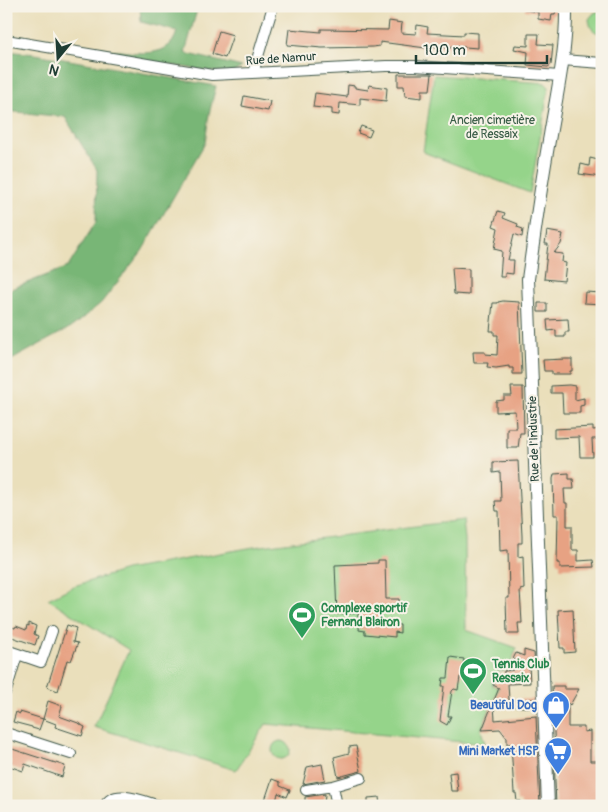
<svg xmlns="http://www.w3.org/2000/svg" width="608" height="812" viewBox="0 0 608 812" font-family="Pangolin,sans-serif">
<rect width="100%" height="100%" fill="#f7f3e8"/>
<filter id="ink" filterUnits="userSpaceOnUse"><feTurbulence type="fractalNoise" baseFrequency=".02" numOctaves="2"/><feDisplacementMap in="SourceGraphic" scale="10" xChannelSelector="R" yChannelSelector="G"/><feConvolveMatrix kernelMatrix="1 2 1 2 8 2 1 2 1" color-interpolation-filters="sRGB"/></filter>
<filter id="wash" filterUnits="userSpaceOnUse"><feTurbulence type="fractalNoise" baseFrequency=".0096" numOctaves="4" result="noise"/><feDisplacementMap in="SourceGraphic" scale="20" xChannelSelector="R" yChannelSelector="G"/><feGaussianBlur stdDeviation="1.12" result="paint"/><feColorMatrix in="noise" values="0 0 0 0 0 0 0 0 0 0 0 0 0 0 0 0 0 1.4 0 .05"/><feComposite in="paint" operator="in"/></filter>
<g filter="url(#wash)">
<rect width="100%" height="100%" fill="#eadfbb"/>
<path fill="#95d48a" stroke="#5a885f" d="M602 10V34C593 32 590 28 589 19L594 13Z
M434 75 545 83 549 87 530 193 423 152Z
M463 520 465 539 466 630 517 648 508 670 498 671 492 685 499 688 481 730 485 744 266 724 236 770 94 727 129 650 48 599 74 586 126 570 254 547Z
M272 750a9 9 0 1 1 18 0a9 9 0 1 1-18 0Z"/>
<path fill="#78b676" stroke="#4c7a55" d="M140 6H198L185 53 242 67 234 72H215L95 53 96 47C121 50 170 65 177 31L141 22Z
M6 51 35 54 216 86 209 114 205 143 142 251 101 303 73 326 6 363V291L68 267 96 222 97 170 65 117 6 111Z"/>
<g id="blocks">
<path fill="#e7a283" d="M525 6H557L555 14H552L551 21 538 19V12L525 10Z
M389 21 402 23 401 33 416 34 417 25 428 27 427 33 464 35V32L478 33V48L451 46V48L426 46V48L380 42V46L373 47 322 48 287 45 289 29 321 32V29L388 30Z
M219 31 233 35 225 58 212 54Z
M528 34H539L538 44 553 45 551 65 548 67 527 65 528 52 514 49 515 45 528 46Z
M398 74H432L430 90H422V98L405 96 404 86H398Z
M348 85 355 86V88L368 90 369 85 387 88 386 101 360 98V105L340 103 339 115 332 114V109L313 107 315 93 347 97Z
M244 96 270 101 268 111 242 106Z
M361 126 372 130 369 137 358 133Z
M590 158 602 161V177L579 174 581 164 589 166Z
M498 211 505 213 503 218 518 224 517 227 523 229 522 237 514 234 508 260H514L513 274 505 273V277H500L502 251 494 249 498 228 493 226Z
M547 231 563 234 561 244 554 253 563 254 562 262 566 263 564 281 544 279 548 244H545Z
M452 268 469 269V295L454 294Z
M585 292 602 293V304L584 303Z
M503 301 519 302 522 374H513V368H509V366L496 368 487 367 488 363H474L473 352H485V354L497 355 498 335H494V331H490L493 303H498V302Z
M538 303H547V312H538Z
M568 319 569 332H565V337H556V330L548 331 547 320Z
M565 359H572V371H570V374H552V371H544L543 360Z
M569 385 575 386V400L584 398V405L580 406V413H563L562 393H551V386Z
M511 387H523L524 433H520L518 448H507V428H516L515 411 496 412V401L504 400V396H512Z
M593 427V430L602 429V439H592L593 457H580L579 437 554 438V429Z
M518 461 522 536V543H518V557L523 556 524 589 520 590 522 623H518L519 634H507L506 598H509L508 550 500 551 499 511H496L495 501H501L500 472 493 473V462Z
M569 473V479H573L574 489H564L565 503H567V526H572V550H578V561L593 560 594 567 560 568V563H557L558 515H554L553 479 554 474Z
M378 560H385L386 599H399V606L379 607 380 623 400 625V633L395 632V637L365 634V631L359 630 360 617H358V613L337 614 335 565 378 563Z
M573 609 575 652 564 653V648H560L558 610Z
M29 623 36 626 34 634 38 636 35 645 9 636 11 627 15 628 16 626 26 630 27 625 29 626Z
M67 625 76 628 73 642 78 643 71 661 67 660 58 691 47 687Z
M524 650 534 653 535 666H529L530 683 508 684 509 700 536 699V708L494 705 495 720 536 716 540 806H524L521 805 520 801 517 802 516 793H514L511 744H507V738L500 729 482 730 499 688 493 685 498 674 504 677V671L513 670 516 660 513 659 516 653 524 656Z
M450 657 464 659 462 677H460L458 690 454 689 452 691 448 716H451L447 725 440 721 444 686H442L443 678H448Z
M552 686H564V689H579L570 705 568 703V727H584V732L590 731V761H602V806H556L554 755H555Z
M48 701 62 706 59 716 81 724V725L85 727 82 736 55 727 56 724 43 719Z
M16 712 20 714V712L43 719 39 730 32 728V727L13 722Z
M356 746 361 771 338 777 334 757 349 753V747Z
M6 747 65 766 62 777 25 764 23 771 9 766 11 761 6 759Z
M322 764 325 780 303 784 307 767Z
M456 772 458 791H451L449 773Z
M272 779 280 782V786L290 790 287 797 278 793 275 806H263Z
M325 794 324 806H305V797Z
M379 797 380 806H368V798Z"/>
</g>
</g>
<g filter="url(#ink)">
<use href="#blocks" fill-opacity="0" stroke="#3d5548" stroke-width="1"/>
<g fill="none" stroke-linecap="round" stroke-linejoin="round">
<g stroke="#3d5548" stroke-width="12">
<path id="minor" d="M6 40 212 75 386 66H415L560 76
M562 60 602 63
M253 73 273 6
M6 650 41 662 52 631
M6 691 17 655
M6 733 71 754
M333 786 337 806
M306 790 333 786 361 778
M105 806C114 787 145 802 160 806"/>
</g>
<g stroke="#3d5548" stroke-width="14">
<path id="tertiary" d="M548 806 528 279C535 231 541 183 550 135 557 93 567 49 566 6"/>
</g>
<use href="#minor" stroke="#fff" stroke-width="10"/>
<use href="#tertiary" stroke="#fff" stroke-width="12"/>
</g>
</g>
<defs>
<g id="stadium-pin" transform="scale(1.4375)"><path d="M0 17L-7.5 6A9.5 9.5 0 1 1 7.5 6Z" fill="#2e9e5b" stroke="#f7f3e8"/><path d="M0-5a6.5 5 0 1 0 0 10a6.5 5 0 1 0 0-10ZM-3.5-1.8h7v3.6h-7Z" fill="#fff"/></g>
<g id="shop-pin" transform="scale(1.4375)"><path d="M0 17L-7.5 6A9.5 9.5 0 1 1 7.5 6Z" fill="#3f7fe0" stroke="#f7f3e8"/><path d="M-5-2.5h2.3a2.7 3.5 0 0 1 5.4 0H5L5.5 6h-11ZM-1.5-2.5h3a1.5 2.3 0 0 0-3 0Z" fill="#fff"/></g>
<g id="supermarket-pin" transform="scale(1.4375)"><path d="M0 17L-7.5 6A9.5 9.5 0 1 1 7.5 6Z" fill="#3f7fe0" stroke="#f7f3e8"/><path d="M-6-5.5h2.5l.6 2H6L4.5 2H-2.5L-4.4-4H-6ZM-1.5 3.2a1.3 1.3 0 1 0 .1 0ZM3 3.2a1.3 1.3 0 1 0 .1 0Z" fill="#fff"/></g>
</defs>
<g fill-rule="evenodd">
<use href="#stadium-pin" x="302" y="615"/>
<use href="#stadium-pin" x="473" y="671"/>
<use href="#shop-pin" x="556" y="705"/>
<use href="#supermarket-pin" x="558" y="751"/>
</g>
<g text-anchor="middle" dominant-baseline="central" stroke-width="4" stroke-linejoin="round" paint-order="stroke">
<g font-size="12" fill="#1f3d34" stroke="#f7f3e8">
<text transform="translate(281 59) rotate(-4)">Rue de Namur</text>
<text transform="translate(534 439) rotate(-92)">Rue de l'Industrie</text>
</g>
<g font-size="12" fill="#375b45" stroke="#f7f3e8">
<text x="492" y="120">Ancien cimetière<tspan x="492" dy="14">de Ressaix</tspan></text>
</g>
<g font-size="12" font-weight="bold" fill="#27864d" stroke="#f7f3e8" text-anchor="start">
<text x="321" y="608">Complexe sportif<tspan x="321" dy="14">Fernand Blairon</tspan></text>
<text x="492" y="664">Tennis Club<tspan x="492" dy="14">Ressaix</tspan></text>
</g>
<g font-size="12" font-weight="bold" fill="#366cbe" stroke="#f7f3e8" text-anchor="end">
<text x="537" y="705">Beautiful Dog</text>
<text x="539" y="751">Mini Market HSP</text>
</g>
</g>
<rect width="608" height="812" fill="none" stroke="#f7f3e8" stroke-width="25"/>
<g transform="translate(58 58) rotate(198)" stroke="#f7f3e8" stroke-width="4" paint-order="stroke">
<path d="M0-4L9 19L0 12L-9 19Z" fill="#1f3d34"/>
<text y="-8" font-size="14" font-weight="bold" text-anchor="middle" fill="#1f3d34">N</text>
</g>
<path d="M416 55v8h131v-8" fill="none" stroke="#1f3d34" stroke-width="2.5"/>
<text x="423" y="55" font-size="15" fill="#1f3d34" stroke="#f7f3e8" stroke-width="4" paint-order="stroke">100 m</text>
</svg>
